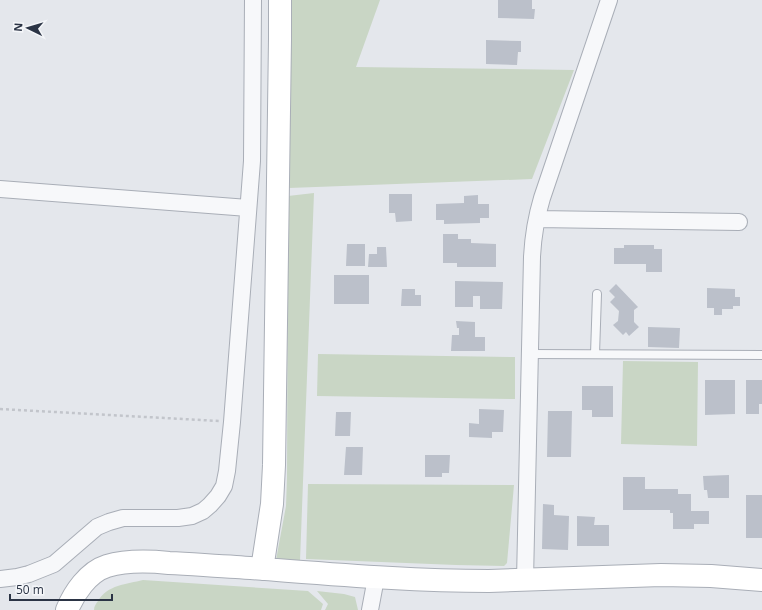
<svg xmlns="http://www.w3.org/2000/svg" width="762" height="610" viewBox="0 0 762 610" font-family="'Open Sans',sans-serif">
<rect width="100%" height="100%" fill="#e4e7ec"/>
<path fill="#c9d6c5" d="M287 0H380L356 67 574 70 532 179 289 188Z
M314 193 300 561 276 560 286 506 287 477 288 196Z
M318 354 515 357V399L317 396Z
M623 361 698 362 697 446 621 444Z
M308 484 514 485 507 563 504 566 456 565 306 559Z
M143 580 308 591 323 604 321 610H94C94 606 96 604 98 601 107 585 127 584 143 580Z
M317 591 344 594 355 597 358 610H325L328 604Z"/>
<path fill="#bbc0ca" d="M498 0H532V9H535L534 19 498 18Z
M486 40 521 41V52H518L517 65 486 64Z
M389 194H412V221L396 222 395 213H389Z
M478 195V204H489V218H480V223L444 224V220H436V204L464 203V196Z
M443 234H458V239H471V243L496 244V267H457V263H443Z
M347 244H365V266H346Z
M624 245H654V249H662V272H646V264H614V248H624Z
M377 247H386L387 267H368L369 254H377Z
M334 275H369V304H334Z
M455 281 503 282 502 309H480V296H473V307H455Z
M616 284 638 307 634 310V322L639 327 629 336 626 332 623 335 613 325 618 321 619 311 610 302 615 297 609 291Z
M707 288 735 289V297H740V306H733V309H722V315H714V308H707Z
M402 289H415V295H421V306H401Z
M456 321 475 322V337H485V351H451L452 335H459V328H457Z
M648 327 680 328 679 348 648 347Z
M705 380H735V414L705 415Z
M746 380H762V404H759V414H746Z
M582 386H613V417H592V410H582Z
M479 409 504 410 503 432H492V438L469 437V423L479 424Z
M548 411H572L571 457H547Z
M336 412H351L350 436H335Z
M346 447H363L362 475H344Z
M425 455H450L449 473H442V477H425Z
M729 475V498H708L707 490H704L703 476Z
M623 477H645V489H678V494H691V511H709V524H694V529H673V513H670V510H623Z
M746 495H762V538H746Z
M543 504 554 505V515L569 516 568 550 542 549Z
M577 516 595 517 594 525H609V546H577Z"/>
<g fill="none" stroke-linecap="round" stroke-linejoin="round">
<g stroke="#a9aeb7" stroke-width="10">
<path id="lane" d="M530 354 762 355
M595 354 597 294"/>
</g>
<g stroke="#a9aeb7" stroke-width="18">
<path id="street" d="M0 189 248 208
M537 219 739 222
M0 579 17 577 29 574 54 564 97 527 109 522 123 518H178L192 516 203 511 210 505 218 496 224 486 227 471 232 422 252 161 253 0
M525 580 532 257C533 237 536 218 542 198L609 0
M370 610 376 578"/>
</g>
<g stroke="#a9aeb7" stroke-width="24">
<path id="secondary" d="M262 569 272 504 274 465 280 39V0
M67 610C74 593 88 572 107 566 127 560 149 561 169 563 192 564 214 566 236 567 320 573 404 581 489 581L661 575 711 576 762 580"/>
</g>
<path stroke="#c2c5cb" stroke-width="2.5" stroke-dasharray="3 3" stroke-linecap="butt" d="M0 409 219 421"/>
<use href="#lane" stroke="#f7f8fa" stroke-width="8"/>
<use href="#street" stroke="#f7f8fa" stroke-width="16"/>
<use href="#secondary" stroke="#fff" stroke-width="22"/>
</g>
<g transform="translate(28 28) rotate(275)" stroke="#f4f6f9" stroke-width="3" paint-order="stroke">
<path d="M0-3L7 15L0 10L-7 15Z" fill="#2b3445"/>
<text y="-6" font-size="11" font-weight="bold" text-anchor="middle" fill="#2b3445">N</text>
</g>
<path d="M10 594v6h102v-6" fill="none" stroke="#2b3445" stroke-width="2"/>
<text x="16" y="594" font-size="12" fill="#2b3445" stroke="#f4f6f9" stroke-width="3" paint-order="stroke">50 m</text>
</svg>
